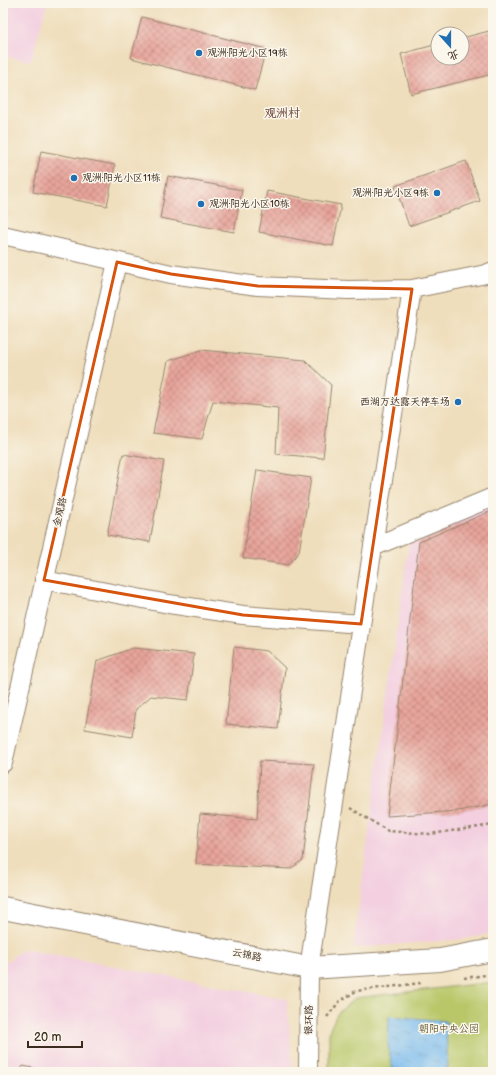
<svg xmlns="http://www.w3.org/2000/svg" width="496" height="1075" viewBox="0 0 496 1075" font-family="'Balsamiq Sans','LXGW WenKai TC',sans-serif">
<defs>
<pattern id="water-ripples" width="26" height="14" patternUnits="userSpaceOnUse"><rect width="26" height="14" fill="#77baed"/><path d="M2 4q2-2 4 0t4 0M15 11q2-2 4 0t4 0" fill="none" stroke="#6397bf"/></pattern>
<pattern id="building-cross-hatch" width="8" height="8" patternUnits="userSpaceOnUse"><rect width="8" height="8" fill="#e8a49b"/><path d="M0 0l8 8M0 8l8-8" fill="none" stroke="#bd867e"/></pattern>
</defs>
<rect width="100%" height="100%" fill="#fbf7ec"/>
<filter id="ink" filterUnits="userSpaceOnUse"><feTurbulence type="fractalNoise" baseFrequency=".025" numOctaves="2"/><feDisplacementMap in="SourceGraphic" scale="8" xChannelSelector="R" yChannelSelector="G"/><feConvolveMatrix kernelMatrix="1 2 1 2 8 2 1 2 1" color-interpolation-filters="sRGB"/></filter>
<filter id="wash" filterUnits="userSpaceOnUse"><feTurbulence type="fractalNoise" baseFrequency=".012" numOctaves="4" result="noise"/><feDisplacementMap in="SourceGraphic" scale="16" xChannelSelector="R" yChannelSelector="G"/><feGaussianBlur stdDeviation="0.9" result="paint"/><feColorMatrix in="noise" values="0 0 0 0 0 0 0 0 0 0 0 0 0 0 0 0 0 1.4 0 .05"/><feComposite in="paint" operator="in"/></filter>
<g filter="url(#wash)">
<rect width="100%" height="100%" fill="#efdebc"/>
<path fill="#f3cfe0" d="M3 3H47L31 61 3 56Z
M493 501V933L464 939 353 948 410 535Z
M24 949 287 999 293 1072H3V964Z"/>
<path fill="#b9c769" stroke="#7a7844" d="M493 982V1072H329V1031L337 1014 355 998Z"/>
<path fill="url(#water-ripples)" stroke="#597286" d="M389 1016 446 1021 448 1072H393L388 1045Z"/>
<g id="blocks">
<path fill="url(#building-cross-hatch)" d="M142 17 266 49 255 90 131 58Z
M493 30V74L411 94 401 54 438 44V58H462V38Z
M41 151 115 165 107 206 33 192Z
M466 161 480 201 409 226 395 186Z
M168 176 242 190 234 232 160 218Z
M267 191 341 205 333 246 259 232Z
M201 350 305 360 331 385 323 458 276 454 278 408 213 401 202 439 153 433 168 361Z
M123 454 164 461 150 542 107 535Z
M257 470 311 478 299 552 288 565 243 558Z
M493 510V804L458 811 387 816 419 542Z
M234 647 267 651 285 668 278 729 226 724Z
M133 648 194 654 188 700 151 696 136 709 132 737 85 729 97 661Z
M260 761 314 764 303 860 290 869 196 864 200 814 257 819Z
M23 1066 48 1071 47 1072H19Z"/>
</g>
</g>
<g filter="url(#ink)">
<use href="#blocks" fill-opacity="0" stroke="#95846d" stroke-width="1"/>
<g fill="none" stroke-linecap="round" stroke-linejoin="round">
<g stroke="#95846d" stroke-width="20">
<path id="minor" d="M3 235 171 274 258 286 348 290 412 289 486 274 493 271
M373 547 493 497
M44 580 169 604 243 615 361 624
M3 763 117 262
M308 1072 309 968 412 289"/>
</g>
<g stroke="#95846d" stroke-width="24">
<path id="tertiary" d="M3 908 309 968 440 960 493 950"/>
</g>
<path stroke="#95846d" stroke-width="2.5" stroke-dasharray="3 3" stroke-linecap="butt" d="M350 808 388 831 430 834 493 825
M464 978 493 974
M327 1017 339 1002 356 991 421 983"/>
<use href="#minor" stroke="#fff" stroke-width="18"/>
<use href="#tertiary" stroke="#fff" stroke-width="22"/>
</g>
</g>
<path fill="none" stroke="#d7540e" stroke-width="3" stroke-linejoin="round" d="M117 262 171 274 258 286 412 289 361 624 243 615 44 580Z"/>
<g fill="#1f6fb2" stroke="#fbf7ec" stroke-width="1.5">
<circle cx="199" cy="53" r="4"/>
<circle cx="74" cy="178" r="4"/>
<circle cx="437" cy="193" r="4"/>
<circle cx="201" cy="204" r="4"/>
<circle cx="458" cy="402" r="4"/>
</g>
<g text-anchor="middle" dominant-baseline="central" stroke-width="3" stroke-linejoin="round" paint-order="stroke">
<g font-size="10" fill="#3b2a1e" stroke="#fbf7ec" text-anchor="start">
<text x="207" y="53">观洲·阳光小区19栋</text>
<text x="82" y="178">观洲·阳光小区11栋</text>
<text x="429" y="193" text-anchor="end">观洲·阳光小区9栋</text>
<text x="209" y="204">观洲·阳光小区10栋</text>
<text x="450" y="402" text-anchor="end">西湖万达露天停车场</text>
</g>
<g font-size="10" fill="#3b2a1e" stroke="#fbf7ec">
<text transform="translate(60 512) rotate(-77)">金观路</text>
<text transform="translate(247 955) rotate(11)">云锦路</text>
<text transform="translate(309 1020) rotate(-89)">银环路</text>
</g>
<g font-size="10" fill="#615934" stroke="#fbf7ec">
<text x="449" y="1029">朝阳中央公园</text>
</g>
<g font-size="12" font-weight="bold" fill="#78554a" stroke="#fbf7ec">
<text x="282" y="113">观洲村</text>
</g>
</g>
<rect width="496" height="1075" fill="none" stroke="#fbf7ec" stroke-width="16"/>
<g transform="translate(450 46) rotate(159)"><circle r="19" fill="#fbf7ec" stroke="#aea59a"/>
<path d="M0-3L7 15L0 10L-7 15Z" fill="#1f6fb2"/>
<text y="-6" font-size="11" font-weight="bold" text-anchor="middle" fill="#3b2a1e">北</text>
</g>
<path d="M28 1041v6h54v-6" fill="none" stroke="#3b2a1e" stroke-width="2"/>
<text x="34" y="1041" font-size="12" fill="#3b2a1e" stroke="#fbf7ec" stroke-width="3" paint-order="stroke">20 m</text>
</svg>
